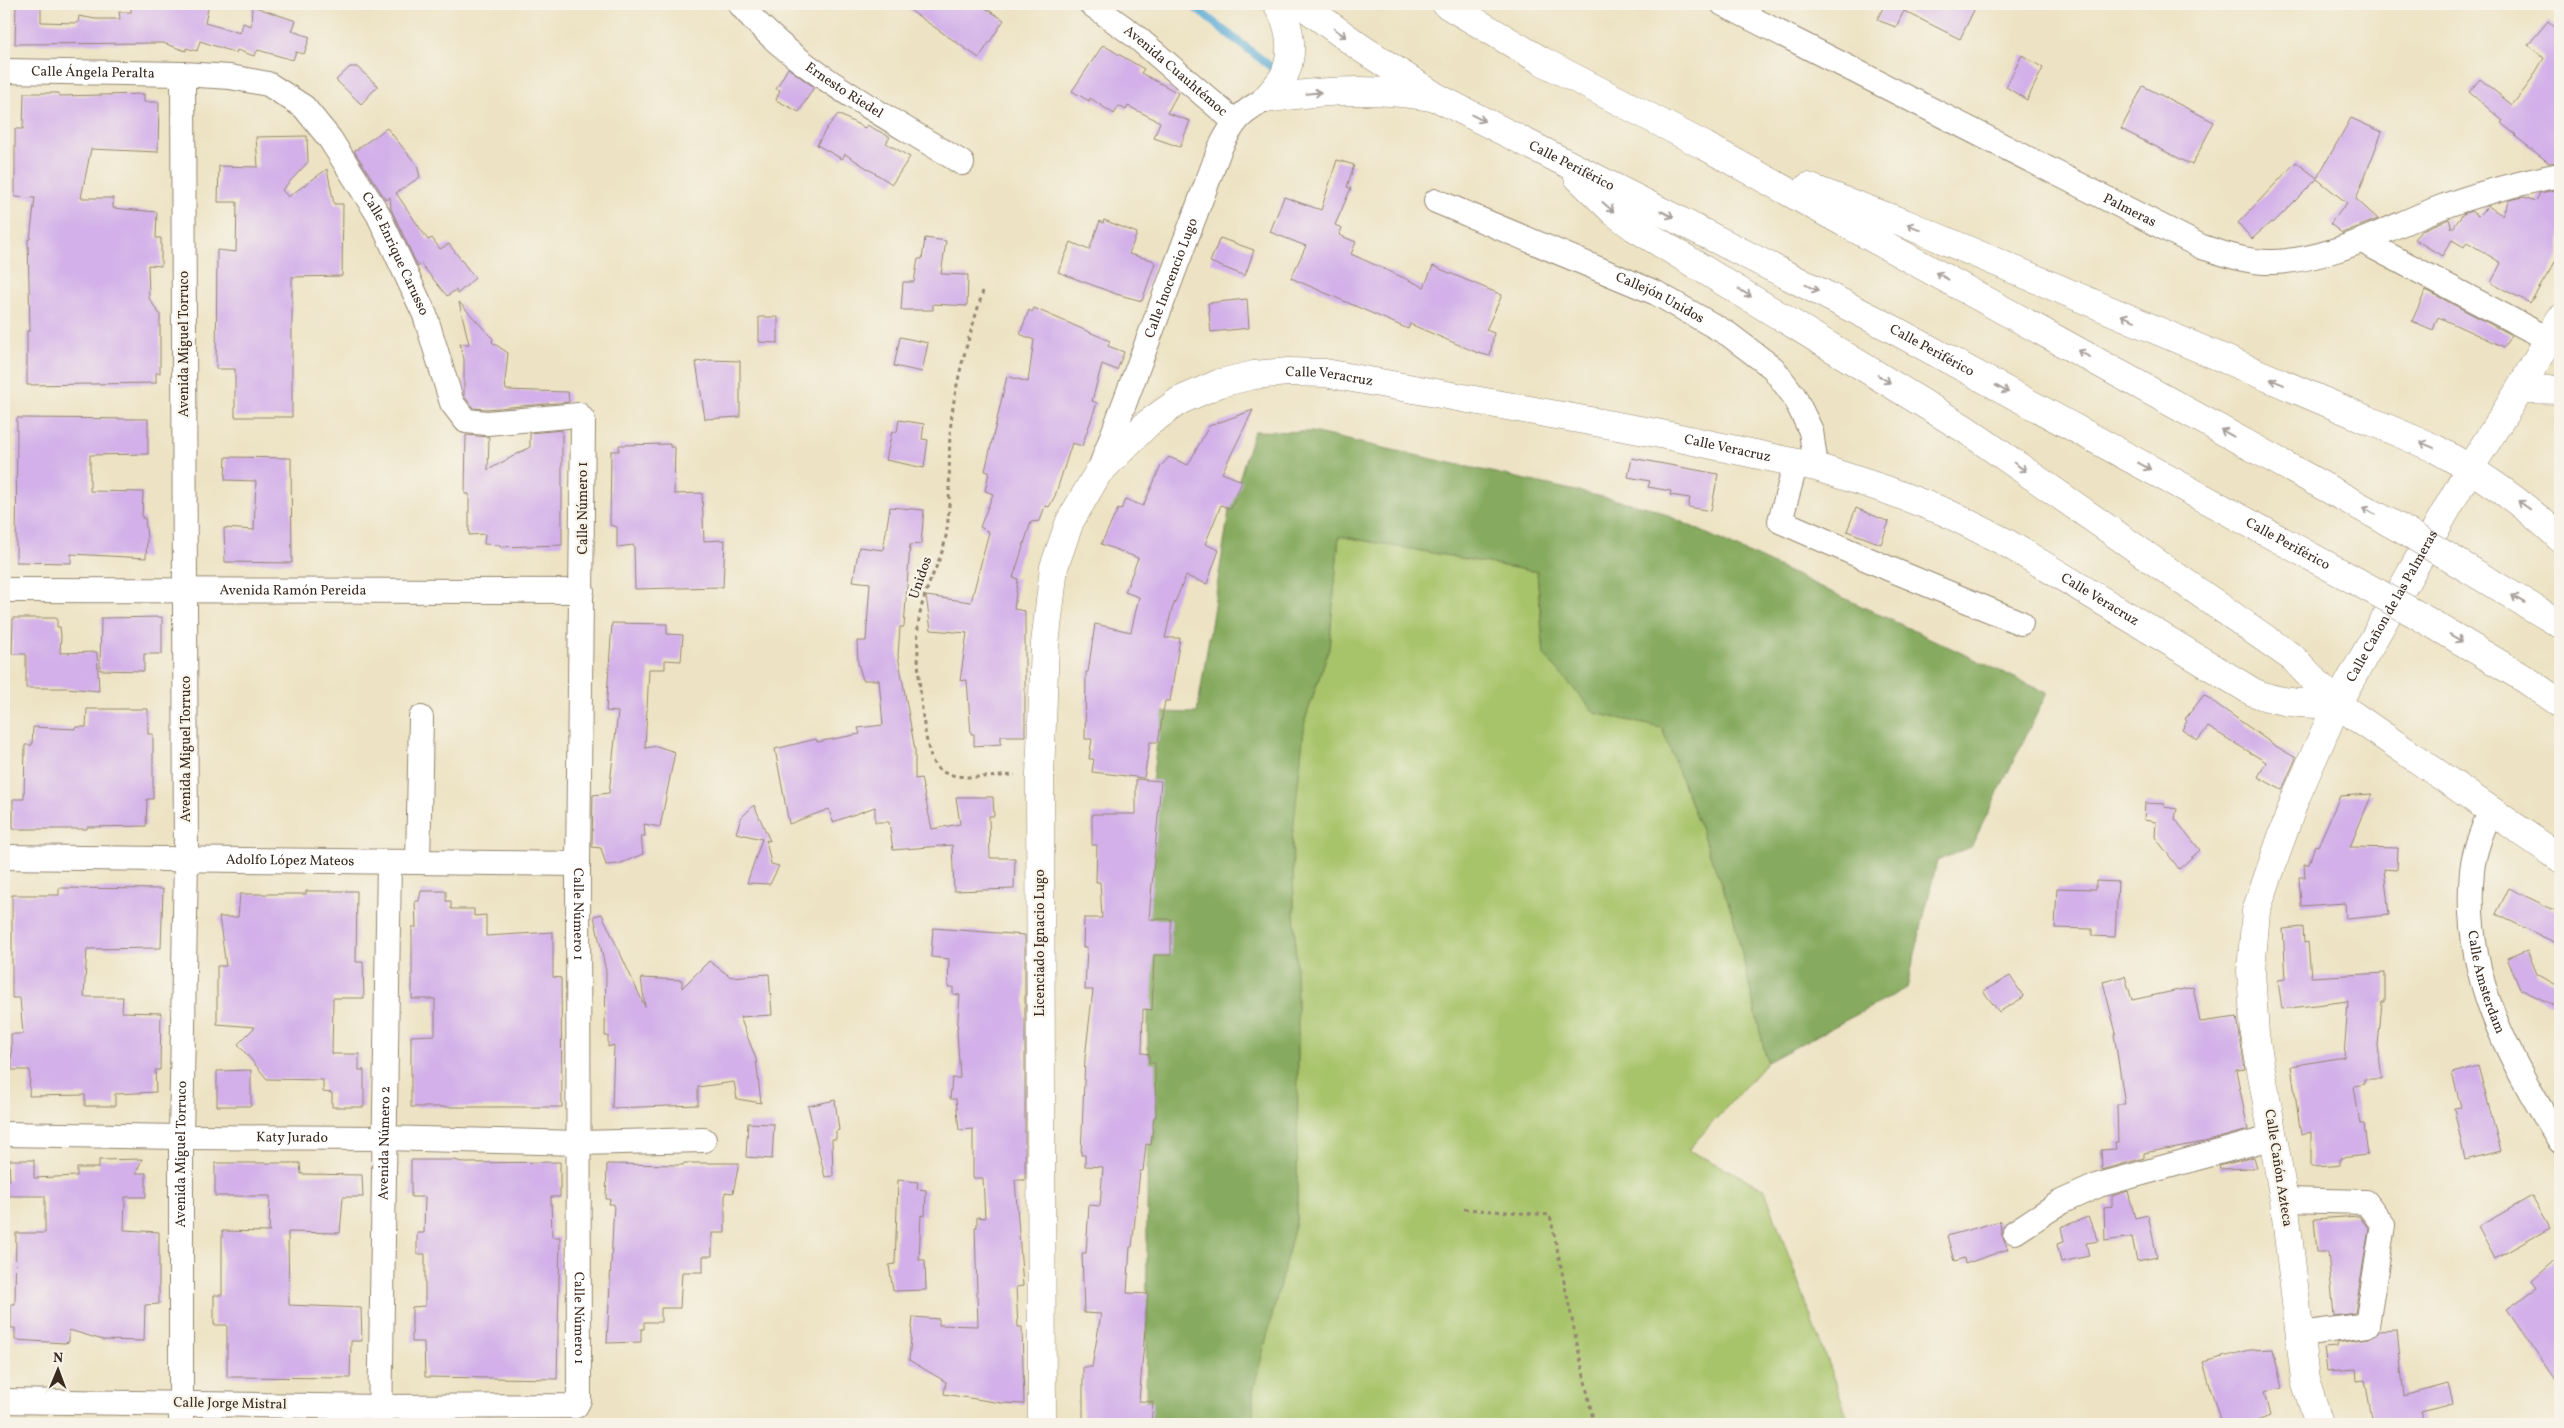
<svg xmlns="http://www.w3.org/2000/svg" width="2564" height="1428" viewBox="0 0 2564 1428" font-family="Vollkorn,serif">
<rect width="100%" height="100%" fill="#f7f3e8"/>
<filter id="ink" filterUnits="userSpaceOnUse"><feTurbulence type="fractalNoise" baseFrequency=".02" numOctaves="2"/><feDisplacementMap in="SourceGraphic" scale="10" xChannelSelector="R" yChannelSelector="G"/><feConvolveMatrix kernelMatrix="1 2 1 2 8 2 1 2 1" color-interpolation-filters="sRGB"/></filter>
<filter id="wash" filterUnits="userSpaceOnUse"><feTurbulence type="fractalNoise" baseFrequency=".0096" numOctaves="4" result="noise"/><feDisplacementMap in="SourceGraphic" scale="20" xChannelSelector="R" yChannelSelector="G"/><feGaussianBlur stdDeviation="1.12" result="paint"/><feColorMatrix in="noise" values="0 0 0 0 0 0 0 0 0 0 0 0 0 0 0 0 0 1.4 0 .05"/><feComposite in="paint" operator="in"/></filter>
<g filter="url(#wash)">
<rect width="100%" height="100%" fill="#ede3c4"/>
<path fill="#a8c46b" stroke="#727744" d="M1339 536 1537 572 1544 655 1595 713 1662 728 1733 915 1767 1062 1688 1150 1764 1188 1850 1424H1253V1391L1297 1217 1298 1034 1292 831 1305 720 1329 649Z"/>
<path fill="#86aa5f" stroke="#606a3e" d="M1254 431 1312 432 1652 508 2047 693 1971 847 1937 861 1907 988 1767 1062 1733 915 1662 728 1595 713 1544 655 1537 572 1339 536 1329 649 1305 720 1292 841 1298 1034 1297 1217 1253 1391V1424H1146L1149 805 1161 712 1197 713 1229 511Z"/>
<g fill="none" stroke-linecap="round" stroke-linejoin="round">
<path stroke="#5babd6" stroke-width="8" d="M1190 4 1275 70"/>
</g>
<g id="blocks">
<path fill="#d3b0e9" d="M16 4H41V22L78 23 79 16 95 19H120L119 12H131V4H209L205 23 240 33 243 23 251 26 252 6 296 21 292 31 310 37 304 54 296 52 293 60 258 50 254 56 237 50 236 53 200 41 197 51 186 48V51L163 43 15 44Z
M901 4H979L1004 20 979 58Z
M1885 4H1977L1960 39 1904 11 1896 27 1877 20Z
M2548 21 2560 32V162L2549 163 2515 136 2516 135 2501 123 2503 121 2469 92 2480 79 2512 105 2528 85 2544 58 2528 45Z
M1103 45 1144 69 1141 73 1178 93 1167 113 1190 121 1180 147 1154 138 1160 122 1128 106 1126 110 1119 106 1114 114 1090 98 1089 101 1072 91Z
M2022 55 2043 68 2027 100 2006 87Z
M350 67H357L378 86 361 104 336 80Z
M788 68 814 87 799 112 776 100 780 90 776 89Z
M2143 86 2214 122 2192 165 2121 129Z
M24 93H59V96L144 94V102H159L158 152 91 149 81 198H113V208L157 212 156 238H161V266L148 265 149 298 160 315V373H156V383L27 385V331H30L28 239H30L35 198 15 197V129H23Z
M838 114 865 128 867 125 890 137 886 143 910 157 892 184 845 154 842 159 817 145 826 129Z
M2351 118 2382 132 2356 199 2378 219 2342 233 2330 224 2347 203 2317 179 2273 223 2271 222 2252 239 2238 223 2296 162 2317 178Z
M387 128 417 165 420 177 396 193 428 240 432 238 440 249 449 244 475 278 457 294 456 290 447 296 421 264 418 267 391 209 390 197 386 200 354 151Z
M307 136 308 162 282 190 288 197 327 169 334 204H343L342 276 292 277V417H235V369H216L217 250 236 252 237 202H218L219 166 258 167 256 137Z
M1337 160 1354 165 1347 187 1351 188 1335 225 1342 228 1339 235 1356 242 1351 254 1424 287 1433 266 1502 295 1486 330 1494 333 1490 356 1478 353 1410 324 1408 329 1291 278 1306 246 1270 232 1284 197 1321 210Z
M2560 189V254L2530 303 2491 283 2501 263 2467 242 2464 247 2452 240 2442 256 2414 239 2422 230 2449 219 2452 229 2463 214 2471 211 2478 216 2488 206 2502 215 2509 200 2524 197 2536 201 2540 193Z
M1104 220 1137 233 1129 254 1152 260 1155 263 1142 301 1116 294 1058 272 1071 242 1089 250 1100 221 1103 223Z
M925 238 946 241 941 274 968 275 967 306 933 304V310H901L903 282H914L918 259H922Z
M1220 238 1254 250 1245 276 1210 262Z
M2426 290 2511 335 2504 347 2438 317 2433 330 2412 321Z
M1247 299 1249 328 1211 332 1208 303Z
M459 302 493 339 492 342 508 353 505 381 506 390 568 392 569 402 487 409 473 408 464 396V359L460 344H469Z
M1034 308 1110 341 1108 346 1124 352 1117 370 1102 364 1092 401 1097 403 1082 446 1072 443 1055 496 1049 507 1045 506 1040 521 1031 522 1013 578 1018 579 1014 609 1025 611V736H1001V744L974 746V734H971L967 680 960 681 967 633 931 630 926 596 971 602 989 532 980 527 993 494 985 491 989 472 985 471 1007 376 1028 382 1034 340 1020 334 1029 310 1032 312Z
M759 317H778V343L759 342Z
M900 337 928 343 922 372 894 366Z
M709 360 740 361V417L705 419 696 362Z
M1253 410 1222 473 1242 481 1231 509 1221 505 1205 544 1219 550 1207 584 1186 576 1172 609 1165 638H1180L1170 701H1165L1158 742H1150L1144 778 1092 772 1094 759H1089L1092 739H1085L1086 672H1088L1095 624 1131 632 1139 597 1125 592 1138 558 1101 544 1118 509 1121 510 1125 499 1143 506 1161 466 1169 457 1188 465 1209 426Z
M17 418 148 419V454L90 455V491L143 492 142 518H145L147 539 146 558 71 554V563L16 562Z
M899 420 924 424 922 439 928 440 924 468 886 460 892 431 897 432Z
M562 430V545L500 547V545L484 544 485 534 469 535V494H465L466 435 489 437 488 470 530 447V433Z
M670 444V447H675L674 494 702 493 704 541 725 540 723 587 635 589 634 545 617 547V527L610 525 611 451H619V445Z
M226 457 291 458 292 563 225 562 224 528 254 530 256 481 225 480Z
M1632 458 1718 474 1711 511 1688 507 1690 498 1670 495 1671 491 1648 487 1650 481 1628 477Z
M890 507 924 510 921 544 910 545 904 627H900L898 655 915 750V779L921 778 932 829 960 824 956 797H993L994 816H989L990 858H1015L1014 889 954 891 952 845 893 850 889 822H875V807L833 822 829 809 789 824 775 749 816 739 817 742 860 734 858 728 883 725 879 680H863L858 663 857 641H866L870 583 853 581 859 547 883 550Z
M1856 508 1889 522 1881 544 1847 531Z
M162 617V654H144V671L100 670 101 618Z
M13 618H57V627H60L61 636 60 653 97 652 99 691 67 688H26V654H12Z
M612 623 667 624V634L683 635 681 661 665 660V669H649L645 748 657 746 675 752 660 827 644 824 645 836H641L643 854 619 864 606 865 601 848 592 847 593 795 609 793 618 712 606 711Z
M2204 695 2274 745 2296 758 2282 790 2258 777 2266 762 2208 727 2198 740 2182 730 2187 721 2185 719Z
M87 709H148V734H153V799H147L146 826 87 827V829H13V799H24L25 745H32L33 727 75 729V727H86Z
M1136 779 1161 781 1149 919H1171V955H1154L1152 1010 1143 1009 1142 1053 1149 1054V1063H1155L1156 1117H1154L1151 1145 1146 1144 1143 1171H1140L1132 1247H1130L1127 1293 1148 1294 1139 1401 1153 1402 1151 1424H1097L1083 1422V1367H1092L1101 1314 1084 1313 1082 1253H1086L1089 1205 1100 1206 1103 1167 1085 1166V1155H1081L1085 1058 1093 990H1085L1087 947H1083L1084 918H1102L1100 882H1096L1097 845H1092V814H1136Z
M2372 794 2350 847 2398 848 2397 870 2384 869 2389 915 2346 919 2345 903 2301 906 2299 877H2305L2304 864H2309L2315 845 2318 846 2340 796Z
M2145 803 2164 804V807L2177 809 2175 819 2200 850 2179 869 2155 837 2156 822 2144 820Z
M754 805 770 841 766 840 771 864 779 866 770 884 747 883 762 839 736 833 741 818Z
M2096 881 2118 882 2115 937 2092 936V929L2055 928 2057 888 2096 889Z
M59 888 163 889 161 948 87 949 84 997H123L122 1012 161 1013 160 1070H155L156 1092 115 1094V1106H85V1095L29 1096 30 1070H12L11 1034H23L20 998H12V895H59Z
M2509 888 2560 913V945L2496 914Z
M306 891H357L356 962H363L364 998H333L332 1054H359V1070H364V1107H332V1093L323 1092V1080L267 1079 238 1044 255 1027 217 1024V966H226L219 917H238L240 894H306Z
M421 891H446V901H451V909H474V916L486 915V936L553 932V977L561 978 562 1107H411V1036L435 1035V999H412V927H416L415 901H419Z
M602 914 645 1007 641 978 682 980V988L709 961 731 977 769 974 772 1015 740 1017 756 1059 761 1103 737 1099 734 1082 698 1087V1105L612 1108 614 1045 608 1047V1036H605L606 971 594 916Z
M2303 927 2304 943 2308 942 2311 977 2385 973V1002H2382L2378 1046 2382 1079H2364L2365 1084 2354 1086 2360 1124H2364L2368 1155 2340 1158V1165L2332 1166 2311 1167V1132L2301 1135 2291 1066 2344 1057 2348 1001 2282 1009 2278 980 2286 979 2283 929Z
M933 928 1025 935V1180H1015L1023 1286 1016 1287 1018 1327H1022L1024 1404 1001 1403 944 1394 946 1382 909 1360 913 1317 939 1319V1325L978 1326 975 1227H977V1217L985 1218 983 1178H973V1129L959 1130 956 1099H950L952 1078H960L957 1031 960 995 953 994V987H948L949 959 931 957Z
M2527 950 2537 974 2560 987V1008L2520 989 2507 958Z
M2010 976 2024 997 1999 1012 1983 991Z
M2125 976 2132 1000 2193 987 2200 1022 2237 1017 2245 1069 2236 1070 2248 1130 2204 1142 2144 1153V1158L2102 1170 2101 1150 2116 1149 2115 1142H2118L2117 1104H2125L2114 1034 2116 1033 2103 982Z
M2478 1066 2501 1151 2465 1160 2454 1108 2461 1107 2452 1073Z
M251 1070V1106H217V1071Z
M835 1100 839 1130 836 1131V1139H832L833 1176 825 1177 808 1106Z
M748 1123 774 1124 772 1159 746 1157Z
M2254 1157 2257 1168 2220 1169 2219 1166Z
M142 1159 136 1173H146V1197H125L124 1230 159 1232V1304L145 1305 144 1341 103 1340 69 1330V1342L64 1343 15 1340V1328H11V1304H15L16 1233H45V1196H4V1180H10L9 1160H34V1178L77 1176V1168H99V1160Z
M411 1160H455L465 1163 560 1162V1197H551L552 1237H560L557 1379 425 1377 424 1342H412V1307L425 1306V1254H417V1233H424L425 1197H411Z
M215 1163H300L301 1174 362 1175 363 1197H343L340 1233 288 1232 289 1305 361 1308 362 1341H351L350 1378 227 1377V1325H214V1295H222V1231L269 1232 270 1196H215Z
M684 1163H739L733 1193 725 1192V1233H712V1256H703V1272H682L680 1308H661V1322H644V1329H641V1342L607 1343 614 1204H609L610 1199H606L607 1164 683 1165Z
M898 1180 918 1182 917 1189 926 1190 925 1216 921 1215 919 1260H925L926 1290 893 1291 889 1265 895 1264Z
M2128 1191 2135 1218 2148 1215 2157 1257 2137 1261 2132 1237 2105 1241 2104 1207 2112 1206V1196Z
M2532 1196 2550 1228 2495 1259 2478 1227Z
M2359 1216 2369 1229 2355 1313 2334 1316 2328 1252H2317L2314 1219Z
M2088 1217 2099 1241 2086 1243 2089 1256 2061 1262 2057 1244 2064 1242 2061 1227Z
M2000 1221 2001 1233 2008 1249 1965 1264 1964 1258 1954 1261 1947 1236Z
M2560 1256V1386L2507 1309 2537 1288 2532 1281Z
M2397 1330 2404 1396 2448 1384 2453 1403 2420 1411 2425 1424H2373L2365 1380 2357 1381 2356 1369 2327 1371 2324 1348 2337 1347 2336 1343 2369 1338 2379 1331Z
M2273 1349 2282 1388 2264 1392 2270 1416 2249 1424H2221L2203 1362 2250 1350Z"/>
</g>
</g>
<g filter="url(#ink)">
<use href="#blocks" fill-opacity="0" stroke="#948671" stroke-width="1"/>
<g fill="none" stroke-linecap="round" stroke-linejoin="round">
<g stroke="#948671" stroke-width="26">
<g id="minor">
<path id="s1" d="M740 4C794 70 889 117 962 163"/>
<path id="s2" d="M1091 4 1134 35 1234 121"/>
<path id="s3" d="M1723 4 2202 247C2225 254 2249 263 2273 262 2332 260 2385 229 2439 208 2478 193 2519 183 2560 175"/>
<path id="s4" d="M4 71 183 74 230 77 268 84 304 107 330 139 378 214 425 315 452 403 466 421 487 423 579 415 583 420 578 864 579 1400 576 1406 380 1407 4 1401"/>
<path id="s5" d="M1436 201 1656 293 1728 334 1773 368 1794 396 1811 431 1816 467"/>
<path d="M2362 241 2548 339"/>
<path d="M1796 463 1780 521 1890 569 2021 623"/>
<path id="s6" d="M1099 471 1220 148C1233 122 1240 113 1266 99"/>
<path id="s7" d="M4 590 582 591"/>
<path id="s8" d="M2491 809C2483 829 2474 850 2472 871 2462 973 2508 1058 2560 1141"/>
<path id="s9" d="M4 857 578 864"/>
<path d="M418 862 421 718"/>
<path id="s10" d="M4 1134 181 1137 383 1138 579 1143 704 1140"/>
<path d="M2284 1200 2366 1202 2383 1225 2367 1325 2301 1334"/>
<path d="M2015 1232 2061 1202 2099 1185 2274 1137"/>
<path id="s11" d="M181 1424V1137L186 859 183 74"/>
<path id="s12" d="M380 1424 389 862"/>
</g>
</g>
<g stroke="#948671" stroke-width="29">
<g id="major">
<path d="M2520 389 2560 390"/>
<path id="s13" d="M1042 1424 1040 775 1045 644 1054 567 1070 521 1098 473 1147 424 1179 401 1220 383 1254 375 1288 372 1325 373 1656 433 1816 467 1887 490 1945 512 2005 542 2253 692C2281 704 2307 704 2337 704"/>
<path id="s14" d="M2319 1424 2305 1380 2284 1200 2255 1035 2251 971 2256 911 2295 799 2337 704 2470 468 2520 389 2560 319"/>
</g>
</g>
<g stroke="#948671" stroke-width="29">
<g id="highway">
<path id="s15" d="M1301 4 1361 48 1438 98 1885 325 2378 593"/>
<path d="M1446 4 1542 61 1705 146 2412 535"/>
<path d="M1266 99C1321 90 1375 87 1431 97"/>
<path d="M1266 99C1272 91 1283 81 1286 71 1294 50 1290 22 1277 4"/>
<path d="M1578 177 1614 212 1634 227 1965 429 2293 658 2337 704 2560 858"/>
<path d="M1808 187 1904 223 2434 448C2480 473 2522 502 2560 538"/>
<path d="M2445 555 2560 624"/>
<path d="M2414 613 2525 679 2560 703"/>
</g>
</g>
<path stroke="#948671" stroke-width="3" stroke-dasharray="4 4" stroke-linecap="butt" d="M983 291C969 338 953 385 950 435 948 469 952 507 945 541 941 560 930 578 924 598 921 607 919 618 918 627 916 650 922 755 937 768 952 782 995 776 1015 775
M1464 1209 1550 1215 1594 1424"/>
<use href="#minor" stroke="#fff" stroke-width="24"/>
<use href="#major" stroke="#fff" stroke-width="28"/>
<use href="#highway" stroke="#fff" stroke-width="28"/>
<g stroke="#948671" stroke-width="29" stroke-linecap="butt">
<path id="highway-bridge" d="M2412 535 2445 555
M2378 593 2414 613"/>
</g>
<use href="#highway-bridge" stroke="#fff" stroke-width="28"/>
</g>
<defs><path id="oneway-shaft" d="M-6 0H5M1.5-3L5.5 0L1.5 3" fill="none" stroke-width="1.6" stroke-linecap="round" stroke-linejoin="round" transform="scale(1.25)"/></defs>
<g stroke="#a79f9a">
<use href="#oneway-shaft" transform="translate(1340 33) rotate(36)"/>
<use href="#oneway-shaft" transform="translate(1314 93) rotate(-6)"/>
<use href="#oneway-shaft" transform="translate(1478 118) rotate(27)"/>
<use href="#oneway-shaft" transform="translate(1608 207) rotate(41)"/>
<use href="#oneway-shaft" transform="translate(1667 214) rotate(27)"/>
<use href="#oneway-shaft" transform="translate(1914 227) rotate(-157)"/>
<use href="#oneway-shaft" transform="translate(1942 276) rotate(-151)"/>
<use href="#oneway-shaft" transform="translate(1812 288) rotate(27)"/>
<use href="#oneway-shaft" transform="translate(1745 293) rotate(31)"/>
<use href="#oneway-shaft" transform="translate(2128 318) rotate(-157)"/>
<use href="#oneway-shaft" transform="translate(2084 354) rotate(-151)"/>
<use href="#oneway-shaft" transform="translate(1884 379) rotate(32)"/>
<use href="#oneway-shaft" transform="translate(2277 382) rotate(-157)"/>
<use href="#oneway-shaft" transform="translate(2002 389) rotate(29)"/>
<use href="#oneway-shaft" transform="translate(2227 433) rotate(-151)"/>
<use href="#oneway-shaft" transform="translate(2427 445) rotate(-157)"/>
<use href="#oneway-shaft" transform="translate(2144 466) rotate(28)"/>
<use href="#oneway-shaft" transform="translate(2020 467) rotate(35)"/>
<use href="#oneway-shaft" transform="translate(2524 505) rotate(-145)"/>
<use href="#oneway-shaft" transform="translate(2369 511) rotate(-151)"/>
<use href="#oneway-shaft" transform="translate(2518 599) rotate(-149)"/>
<use href="#oneway-shaft" transform="translate(2456 638) rotate(31)"/>
</g>
</g>
<g text-anchor="middle" dominant-baseline="central" stroke-width="4.5" stroke-linejoin="round" paint-order="stroke">
<g font-size="14" fill="#3b2a1e" stroke="#f7f3e8">
<text stroke="none"><textPath href="#s2" startOffset="108">Avenida Cuauhtémoc</textPath></text>
<text stroke="none"><textPath href="#s4" startOffset="89">Calle Ángela Peralta</textPath></text>
<text stroke="none"><textPath href="#s1" startOffset="136">Ernesto Riedel</textPath></text>
<text stroke="none"><textPath href="#s15" startOffset="316">Calle Periférico</textPath></text>
<text stroke="none"><textPath href="#s3" startOffset="456">Palmeras</textPath></text>
<text stroke="none"><textPath href="#s4" startOffset="481">Calle Enrique Carusso</textPath></text>
<text stroke="none"><textPath href="#s6" startOffset="206">Calle Inocencio Lugo</textPath></text>
<text stroke="none"><textPath href="#s5" startOffset="244">Callejón Unidos</textPath></text>
<text transform="translate(184 344) rotate(-90)">Avenida Miguel Torruco</text>
<text stroke="none"><textPath href="#s15" startOffset="721">Calle Periférico</textPath></text>
<text stroke="none"><textPath href="#s13" startOffset="1226">Calle Veracruz</textPath></text>
<text stroke="none"><textPath href="#s13" startOffset="1631">Calle Veracruz</textPath></text>
<text transform="translate(583 508) rotate(-90)">Calle Número 1</text>
<text stroke="none"><textPath href="#s15" startOffset="1126">Calle Periférico</textPath></text>
<text transform="translate(921 578) rotate(-71)">Unidos</text>
<text stroke="none"><textPath href="#s7" startOffset="289">Avenida Ramón Pereida</textPath></text>
<text stroke="none"><textPath href="#s13" startOffset="2036">Calle Veracruz</textPath></text>
<text stroke="none"><textPath href="#s14" startOffset="854">Calle Cañon de las Palmeras</textPath></text>
<text transform="translate(186 749) rotate(-90)">Avenida Miguel Torruco</text>
<text stroke="none"><textPath href="#s9" startOffset="286">Adolfo López Mateos</textPath></text>
<text stroke="none"><textPath href="#s4" startOffset="1278">Calle Número 1</textPath></text>
<text transform="translate(1040 943) rotate(-90)">Licenciado Ignacio Lugo</text>
<text stroke="none"><textPath href="#s8" startOffset="178">Calle Amsterdam</textPath></text>
<text stroke="none"><textPath href="#s10" startOffset="288">Katy Jurado</textPath></text>
<text stroke="none"><textPath href="#s12" startOffset="281">Avenida Número 2</textPath></text>
<text stroke="none"><textPath href="#s11" startOffset="270">Avenida Miguel Torruco</textPath></text>
<text transform="translate(2278 1168) rotate(81)">Calle Cañón Azteca</text>
<text stroke="none"><textPath href="#s4" startOffset="1682">Calle Número 1</textPath></text>
<text transform="translate(230 1404) rotate(1)">Calle Jorge Mistral</text>
</g>
</g>
<rect width="2564" height="1428" fill="none" stroke="#f7f3e8" stroke-width="20"/>
<g transform="translate(58 1370) rotate(1)" stroke="#f7f3e8" stroke-width="4" paint-order="stroke">
<path d="M0-4L9 19L0 12L-9 19Z" fill="#3b2a1e"/>
<text y="-8" font-size="14" font-weight="bold" text-anchor="middle" fill="#3b2a1e">N</text>
</g>
</svg>
